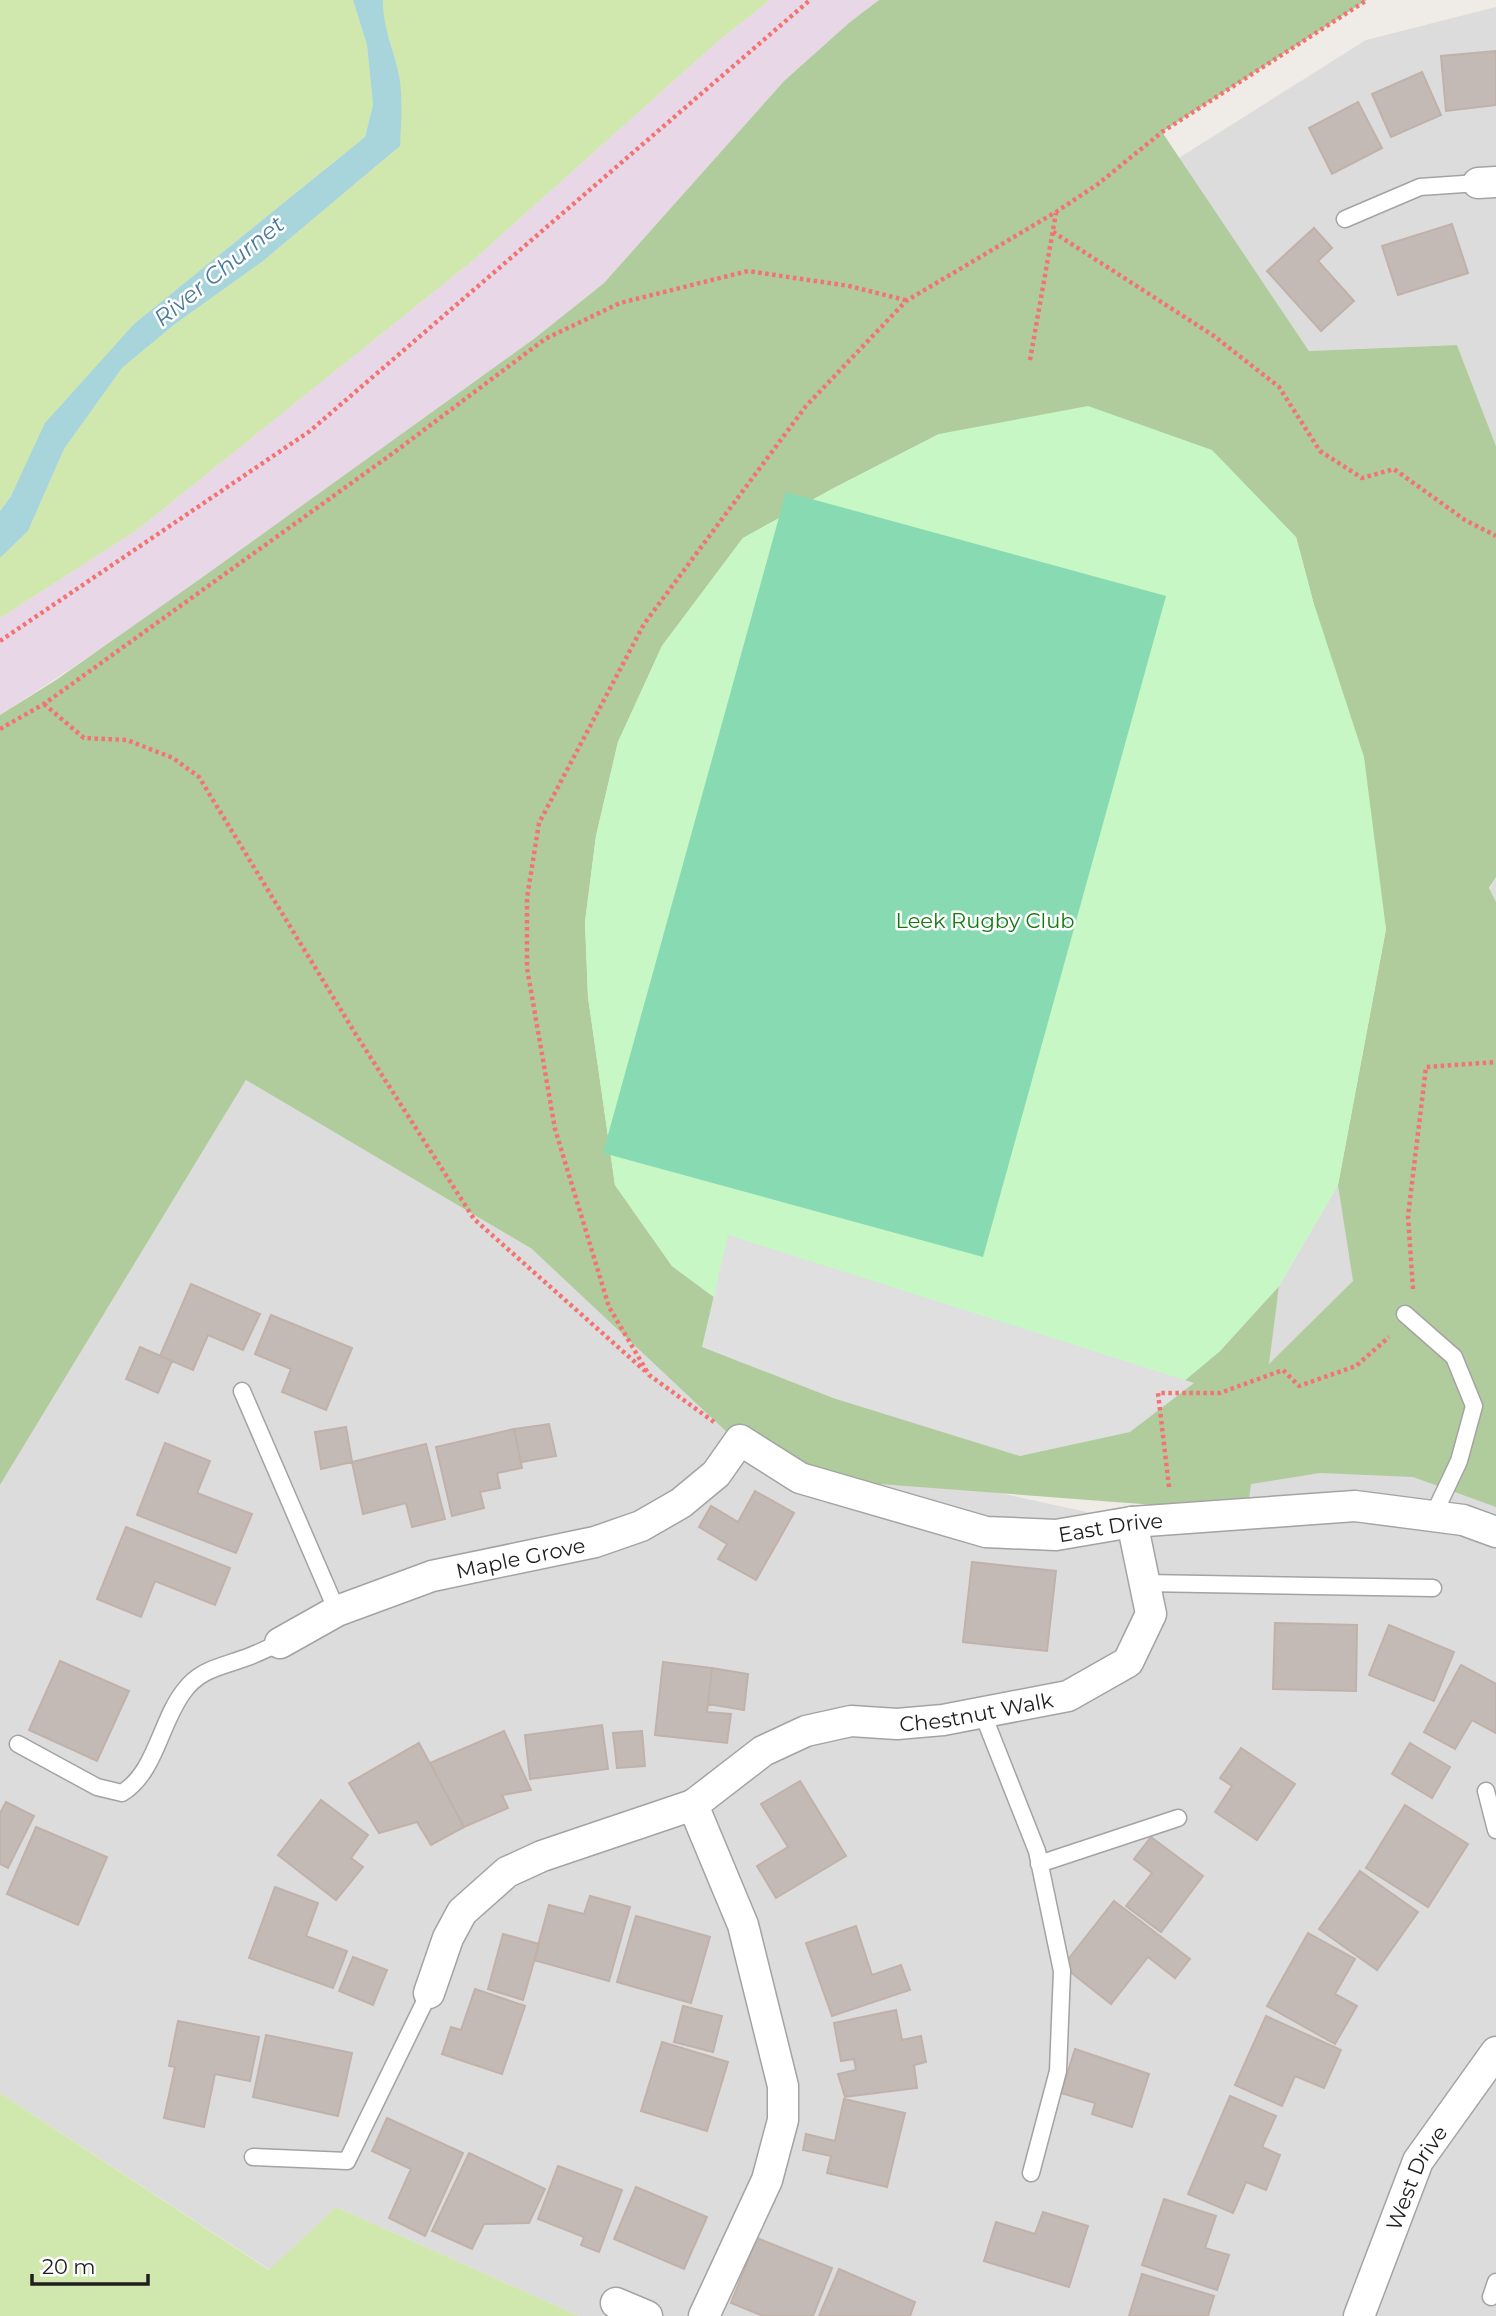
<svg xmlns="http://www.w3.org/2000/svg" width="1496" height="2316" viewBox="0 0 1496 2316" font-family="Montserrat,sans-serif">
<rect width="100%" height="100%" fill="#efebe6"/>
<path fill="#dddcdc" d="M1496 7V446L1457 345 1309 351 1179 158 1366 40Z
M1496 877V2316H579L336 2207 270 2270 0 2093V1485L246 1080 532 1249 859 1462 1132 1522 1246 1512 1279 1286 1338 1185Z"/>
<path fill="#e8d8e7" d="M770 0H879L850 22 784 81 604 283 535 338 147 619 0 715V618L137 530 471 262 716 43Z"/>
<path fill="#d0e7ae" d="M0 0H353L367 45 373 105 365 137 135 323 0 511Z
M383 0H770L716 43 471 262 137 530 0 618V558L28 531 64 449 122 368 175 324 263 261 400 146 399 74 382 14Z
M0 2093 269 2270 336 2207 579 2316H0Z"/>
<path fill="#b0cc9d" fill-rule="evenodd" d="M879 0H1367L1162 132 1309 351 1457 345 1496 446V877L1489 888 1496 902V1507L1413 1477 1320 1473 1251 1484 1247 1512 800 1478 729 1434 532 1249 246 1080 0 1485V715L56 680 200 579 535 338 604 283 784 81 850 22ZM939 434 1296 537 1313 601 1386 929 1338 1185 1353 1281 1269 1364 1279 1286 1219 1352 741 1317 672 1266 615 1185 588 997 585 922 596 836 618 742 662 646 743 538 832 489Z"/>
<path fill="#c6f7c5" d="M1088 406 1212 450 1296 537 1313 601 1364 757 1386 929 1338 1185 1279 1286 1219 1352 1146 1413 741 1317 672 1266 615 1185 588 997 585 922 596 836 618 742 662 646 743 538 832 489 939 434Z"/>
<path fill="#88dab2" d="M786 492 1166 596 983 1257 603 1153Z"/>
<path fill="#dfdfdf" d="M728 1235 1194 1383 1130 1432 1020 1456 833 1398 702 1347Z"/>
<path fill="#a8d4db" d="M353 0H383C382 26 394 50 399 75 403 99 401 122 400 146L263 261 175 324 122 368 64 449 28 531 0 558V511L11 496 45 423 135 323 365 137 373 105 367 45Z"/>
<path fill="#c4bab5" stroke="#c0b1a9" stroke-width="2" d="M1496 51V105L1446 111 1441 56Z
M1422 72 1441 115 1391 137 1372 94Z
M1358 102 1382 148 1332 174 1309 128Z
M1452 224 1468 273 1398 295 1382 246Z
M1314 228 1332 248 1318 261 1354 301 1321 331 1267 271Z
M191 1284 260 1314 243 1350 208 1335 193 1370 160 1356Z
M271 1315 352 1348 326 1410 282 1392 291 1369 255 1354Z
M140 1347 172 1361 158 1393 126 1379Z
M549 1424 556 1456 521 1462 514 1429Z
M346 1427 352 1462 321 1469 315 1432Z
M514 1429 522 1468 497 1473 500 1488 480 1492 484 1508 452 1516 436 1447Z
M165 1443 210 1461 197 1493 252 1514 236 1553 137 1515Z
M426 1444 445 1519 412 1527 406 1503 363 1514 352 1462Z
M755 1491 794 1513 756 1580 718 1559 727 1544 699 1527 711 1506 738 1522Z
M126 1527 230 1568 215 1605 155 1581 141 1617 97 1599Z
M972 1562 1056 1571 1047 1651 963 1642Z
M1275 1623 1357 1625 1356 1691 1273 1689Z
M1389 1625 1454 1652 1434 1701 1369 1675Z
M60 1661 129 1691 97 1761 29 1730Z
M663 1662 712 1668 707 1712 731 1714 727 1743 655 1735Z
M1461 1665 1496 1684V1733L1472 1720 1455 1749 1424 1732Z
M712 1668 748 1674 744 1710 708 1704Z
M602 1725 608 1769 530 1779 525 1735Z
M504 1731 531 1790 502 1795 508 1808 464 1827 430 1763Z
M642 1731 645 1766 617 1768 613 1733Z
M419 1743 464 1827 431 1845 417 1822 379 1833 349 1783Z
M1410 1743 1450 1767 1432 1798 1392 1774Z
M1241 1748 1295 1784 1257 1840 1215 1812 1232 1786 1220 1778Z
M800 1781 846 1856 776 1898 757 1866 788 1847 761 1804Z
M321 1800 368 1835 351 1858 363 1867 336 1900 278 1855Z
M6 1802 34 1816 8 1868 0 1864V1813Z
M1405 1805 1468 1844 1428 1907 1366 1868Z
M36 1827 107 1857 78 1925 7 1894Z
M1151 1837 1203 1876 1161 1932 1126 1906 1152 1873 1134 1859Z
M1360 1871 1418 1912 1377 1970 1319 1929Z
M275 1887 318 1903 306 1936 347 1951 333 1988 249 1958Z
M590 1896 630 1907 609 1981 534 1960 549 1905 584 1914Z
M1114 1901 1190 1959 1175 1978 1148 1957 1111 2004 1063 1966Z
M636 1916 710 1937 691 2003 617 1982Z
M856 1926 872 1975 901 1965 910 1990 832 2016 806 1943Z
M1308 1933 1355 1959 1335 1994 1357 2006 1335 2044 1267 2006Z
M503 1934 539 1944 523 2000 488 1989Z
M353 1957 387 1970 373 2005 339 1991Z
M475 1989 525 2006 502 2074 442 2054 451 2027 461 2030Z
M683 2006 722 2016 713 2052 674 2042Z
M896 2010 902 2040 921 2036 926 2062 914 2065 917 2088 845 2097 838 2074 856 2070 854 2059 841 2061 834 2023Z
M1266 2016 1341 2050 1324 2088 1295 2076 1282 2106 1235 2085Z
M178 2021 259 2037 250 2081 215 2074 204 2127 164 2118 175 2067 169 2066Z
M266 2035 352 2053 338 2116 253 2097Z
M662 2042 728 2062 707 2131 641 2111Z
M1075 2049 1149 2074 1132 2127 1092 2114 1095 2103 1061 2093Z
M1230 2096 1276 2116 1262 2147 1280 2155 1266 2190 1246 2182 1233 2213 1188 2194Z
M844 2099 905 2113 887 2187 827 2173 831 2156 803 2150 806 2134 835 2141Z
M387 2118 463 2153 425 2236 389 2218 411 2169 372 2151Z
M469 2153 545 2189 529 2223 484 2224 472 2249 432 2231Z
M558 2166 622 2190 599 2252 581 2245 584 2237 538 2219Z
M636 2187 707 2217 684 2269 614 2239Z
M1164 2199 1216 2216 1205 2248 1229 2255 1217 2290 1142 2265Z
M1043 2212 1088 2226 1069 2287 984 2261 996 2222 1035 2234Z
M757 2238 832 2268 813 2316H763L731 2303Z
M839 2269 915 2302 910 2316H819Z
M1142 2274 1214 2296 1208 2316H1129Z"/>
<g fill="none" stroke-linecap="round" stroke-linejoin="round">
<g stroke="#a3a3a3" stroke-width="19">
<path id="service" d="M1345 219 1420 187 1478 183
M1405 1314 1454 1357 1474 1406 1459 1461 1433 1516
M242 1391 337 1611
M1145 1583 1433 1588
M982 1712 1037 1851 1062 1971 1058 2071 1031 2173
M18 1744 97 1787 122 1793C156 1772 160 1722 184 1691 200 1669 221 1667 245 1658 257 1654 268 1648 280 1643
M1486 1791 1496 1830
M1039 1864 1178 1818
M253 2157 347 2161 429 1993
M1491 2297 1496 2282"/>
</g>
<g stroke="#a3a3a3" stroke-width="33">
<g id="minor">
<path d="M1478 183 1496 182"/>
<path id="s1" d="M280 1643 337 1611 432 1576 595 1542 641 1526 681 1503 716 1474 740 1440 800 1478 986 1532 1056 1535 1132 1522 1355 1506 1463 1520 1496 1532"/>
<path d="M429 1993 448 1938 462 1912 507 1872 542 1856 693 1805"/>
<path d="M616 2303 647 2316"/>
<path id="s2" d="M704 2316 767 2180 783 2120V2086L743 1925 693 1805 763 1751 806 1731 851 1721 897 1724 943 1720 1068 1696 1128 1662 1151 1614 1132 1522"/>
<path id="s3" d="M1359 2316 1418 2161 1496 2052"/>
</g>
</g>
<path stroke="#f37373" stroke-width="4.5" stroke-dasharray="3.5 3.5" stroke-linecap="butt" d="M1053 232 1214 336 1279 387 1320 451 1362 478 1394 469 1465 520 1496 536
M1030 360 1056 213
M0 641 310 431 810 0
M44 704 84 738 127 740 173 758 199 777 355 1033 474 1219 645 1371
M0 729 44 704 396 451 545 339 620 303 748 271 849 286 905 300
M1413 1289 1408 1216 1426 1067 1496 1062
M714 1422 649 1375 609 1307 555 1129 527 968V898L539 823 644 624 806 406 906 301 1056 212 1098 184 1162 132 1367 0
M1169 1487 1158 1393H1220L1283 1370 1299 1386 1356 1366 1389 1337"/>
<use href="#service" stroke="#fff" stroke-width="16"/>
<use href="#minor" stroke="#fff" stroke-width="30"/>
</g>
<g text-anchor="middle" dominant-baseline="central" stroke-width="5" stroke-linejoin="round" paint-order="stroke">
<g font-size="21" fill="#137911" stroke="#fff">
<text x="985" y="920">Leek Rugby Club</text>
</g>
<g font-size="21" fill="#1f1f1f" stroke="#fff">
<text stroke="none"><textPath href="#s1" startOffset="905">East Drive</textPath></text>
<text stroke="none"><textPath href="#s1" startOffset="257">Maple Grove</textPath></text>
<text stroke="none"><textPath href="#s2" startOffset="850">Chestnut Walk</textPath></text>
<text stroke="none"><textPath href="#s3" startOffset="150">West Drive</textPath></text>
</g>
<g font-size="23" font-style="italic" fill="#4a7a9b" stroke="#fff">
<text transform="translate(219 271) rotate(-39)">River Churnet</text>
</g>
</g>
<path d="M32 2274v10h116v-10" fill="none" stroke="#1f1f1f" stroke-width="3.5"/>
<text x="42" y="2274" font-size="21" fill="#1f1f1f" stroke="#ffffff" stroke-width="5" paint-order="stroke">20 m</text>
</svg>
